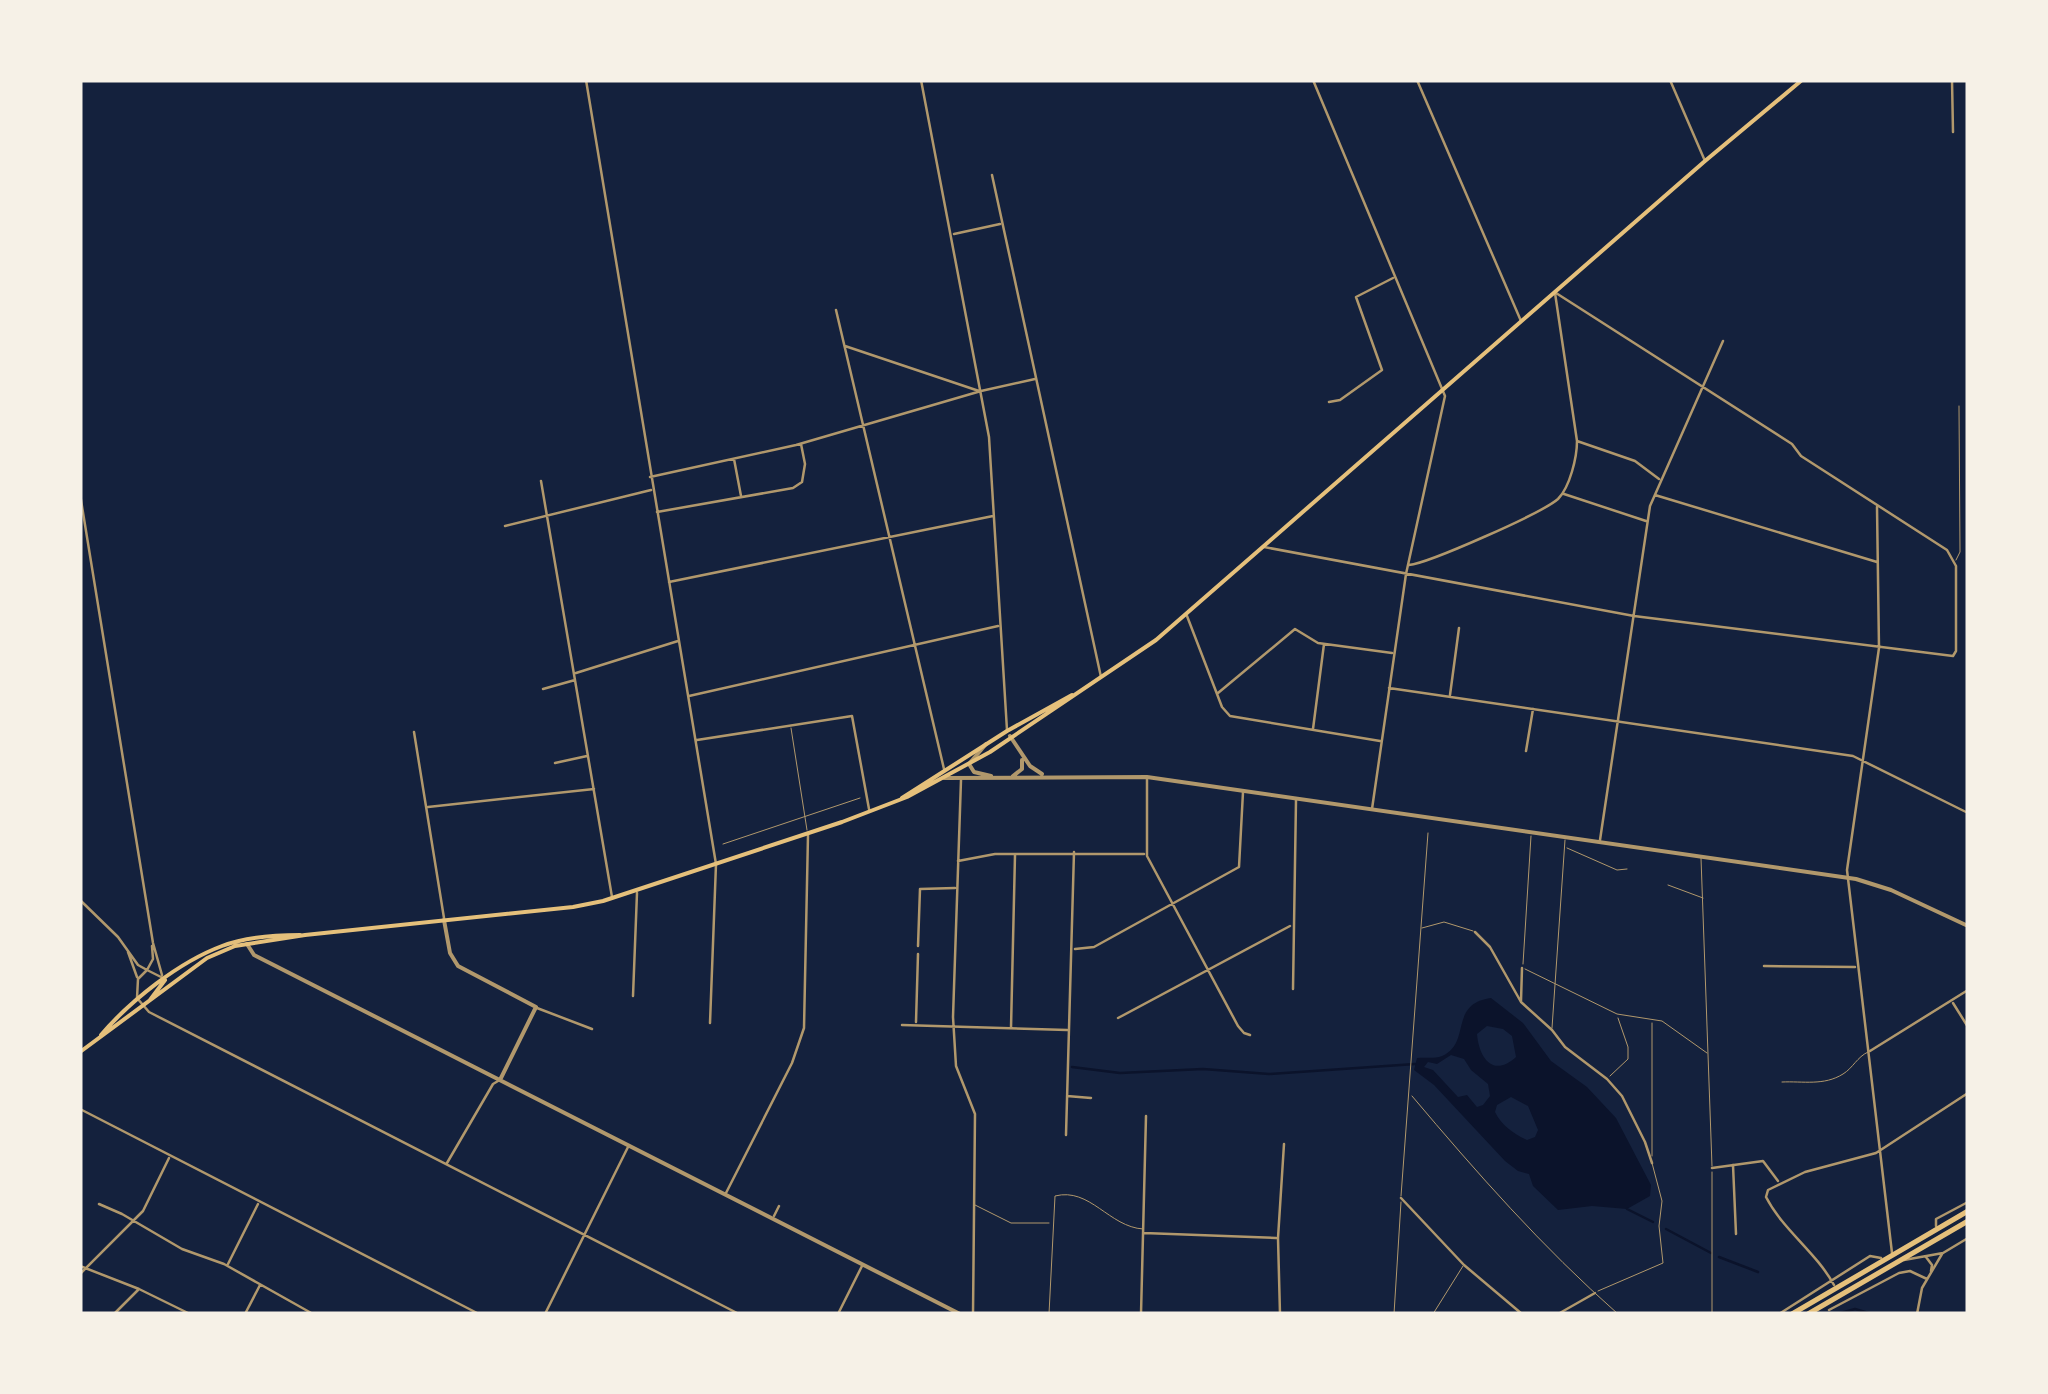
<svg xmlns="http://www.w3.org/2000/svg" width="2048" height="1394" viewBox="0 0 2048 1394" font-family="'Source Sans 3',sans-serif">
<rect width="100%" height="100%" fill="#14213d"/>
<path fill="#0b132b" fill-rule="evenodd" d="M1491 998 1523 1023 1551 1061 1587 1087 1616 1118 1651 1185 1650 1196 1627 1209 1592 1206 1558 1210 1533 1186 1529 1174 1518 1171 1505 1161 1434 1085 1414 1070 1417 1058C1425 1057 1434 1059 1442 1056 1472 1043 1448 1004 1491 998ZM1487 1026 1503 1029 1512 1036 1516 1057C1493 1078 1479 1058 1477 1034ZM1451 1055 1464 1059 1471 1070 1488 1084 1490 1096 1483 1105 1477 1107 1467 1095 1458 1097 1433 1070 1424 1067 1428 1062 1437 1064ZM1511 1097 1528 1106 1538 1130 1535 1137 1527 1140C1514 1134 1501 1125 1495 1112L1497 1105Z"/>
<g fill="none" stroke-linecap="round" stroke-linejoin="round">
<path stroke="#0b132b" stroke-width="2.5" d="M1072 1067 1120 1073 1203 1069 1269 1074 1415 1064
M1627 1209 1653 1222
M1666 1229 1711 1253
M1719 1257 1758 1272
M1837 1314 1855 1309 1872 1314"/>
<path stroke="#b1986c" stroke-width="1" d="M1956 560 1960 552 1959 406
M791 728 807 830
M723 844 860 798
M1567 848 1617 870 1627 869
M1701 858 1712 1166
M1668 885 1703 898
M1422 928 1444 922 1473 931
M1523 964 1531 836
M1525 969 1617 1014 1662 1021 1707 1053
M1552 1028 1565 840
M1610 1076 1628 1059V1047L1618 1018
M1782 1082C1803 1081 1824 1086 1843 1074 1853 1068 1857 1057 1868 1052
M1412 1096C1477 1173 1542 1247 1618 1314
M1652 1156V1023
M1401 1196 1428 833
M975 1205 1011 1223H1049
M1598 1291 1663 1263 1659 1226 1662 1201 1652 1163
M1049 1314 1055 1196C1090 1187 1109 1227 1143 1229
M1394 1314 1401 1202
M1433 1314 1463 1266
M1712 1314V1172"/>
<path stroke="#b1986c" stroke-width="2.5" d="M1475 932 1490 947 1521 1002 1552 1030 1565 1047 1607 1079 1622 1096 1645 1142 1652 1163
M1521 1001 1522 968
M1401 1198 1464 1265 1522 1314
M1558 1314 1595 1293"/>
<path stroke="#b1986c" stroke-width="2.5" d="M586 80 716 864 710 1023
M921 80 989 437 1007 730
M1313 80 1445 396 1406 574 1372 809
M1417 80 1521 321
M1670 80 1705 161
M1952 80 1953 132
M992 175 1101 677
M954 234 1000 224
M836 310 944 769
M845 346 979 391
M1329 402 1340 400 1382 370 1356 297 1393 278
M1577 441 1635 461 1659 479
M734 459 741 496
M650 477 796 445 981 391 1035 379
M541 481 612 897
M80 494 153 943 162 975
M1564 494 1646 521
M1655 495 1877 562
M1877 507 1879 648 1847 870 1892 1253
M657 512 793 488 802 482 805 464 801 444
M505 526 651 490
M1264 547 1634 616 1953 656 1956 651V566L1947 550 1801 456 1792 444 1556 293
M1409 565C1429 563 1542 513 1558 499 1570 487 1577 457 1577 441L1555 293
M669 582 993 516
M1187 616 1222 707 1230 716 1380 741
M576 673 678 641
M1389 688 1853 756 1968 813
M543 689 575 680
M1218 693 1295 629 1318 643 1392 653
M1450 695 1459 628
M689 696 998 626
M1313 729 1324 644
M414 732 444 918
M697 740 852 716 869 809
M1526 751 1533 709
M555 763 587 756
M1147 778V856L1238 1026 1244 1033 1250 1035
M961 780 953 1017 956 1066 975 1114 973 1314
M428 807 594 789
M1600 840 1650 506 1723 341
M958 861 995 854H1144
M80 900 118 937 138 965 147 970 153 959 152 946
M918 946 920 889 955 888
M1075 949 1094 947 1239 867 1243 792
M128 952 137 977
M1764 966 1855 967
M163 978 147 970 138 979 137 998 149 1012 739 1314
M1293 989 1296 800
M633 996 637 893
M1953 1003 1968 1027
M537 1008 592 1029
M1118 1018 1290 926
M916 1022 918 954
M902 1025 1067 1030
M1011 1028 1015 855
M1870 1051 1968 990
M1067 1096 1091 1098
M80 1109 479 1314
M1066 1135 1074 852
M447 1163 493 1084 498 1081
M1733 1165 1736 1234
M1712 1168 1763 1161 1778 1181
M726 1193 792 1063 804 1028 808 835
M99 1204 122 1214 182 1249 224 1264 313 1314
M774 1216 779 1206
M1936 1226V1219L1968 1202
M1144 1233 1276 1238
M1926 1257 1932 1265 1931 1271
M1904 1260 1943 1253 1968 1238
M228 1264 258 1204
M80 1266 139 1289 190 1314
M80 1274 143 1211 169 1158
M1834 1285C1816 1252 1783 1230 1766 1197L1768 1190 1805 1172 1876 1153 1968 1093
M1829 1310 1899 1273 1910 1271 1927 1279
M114 1314 138 1290
M245 1314 260 1285
M545 1314 629 1145
M838 1314 862 1266
M1141 1314 1146 1116
M1280 1314 1278 1238 1284 1144
M1779 1314 1870 1256 1881 1258
M1917 1314 1922 1288 1942 1254"/>
<path stroke="#b1986c" stroke-width="4" d="M1010 736 1030 766 1042 774
M986 744 969 764 974 772 991 776
M1013 776 1022 769V760
M944 778 1147 777 1856 879 1891 890 1968 926
M444 920 450 953 458 966 536 1007 500 1080
M247 944 254 955 960 1314"/>
<path stroke="#e5c07b" stroke-width="4" d="M902 798 1007 731 1072 695
M150 1000 165 980
M101 1035C131 1000 179 962 222 946 246 937 275 935 300 935
M80 1052 207 958 235 946 305 935 573 907 603 901 842 822 907 797 990 752 1156 640 1705 161 1802 80"/>
<path stroke="#e5c07b" stroke-width="5" d="M1792 1314 1968 1211
M1808 1314 1968 1221"/>
</g>
<rect width="2048" height="1394" fill="none" stroke="#f6f1e7" stroke-width="165"/>
</svg>
